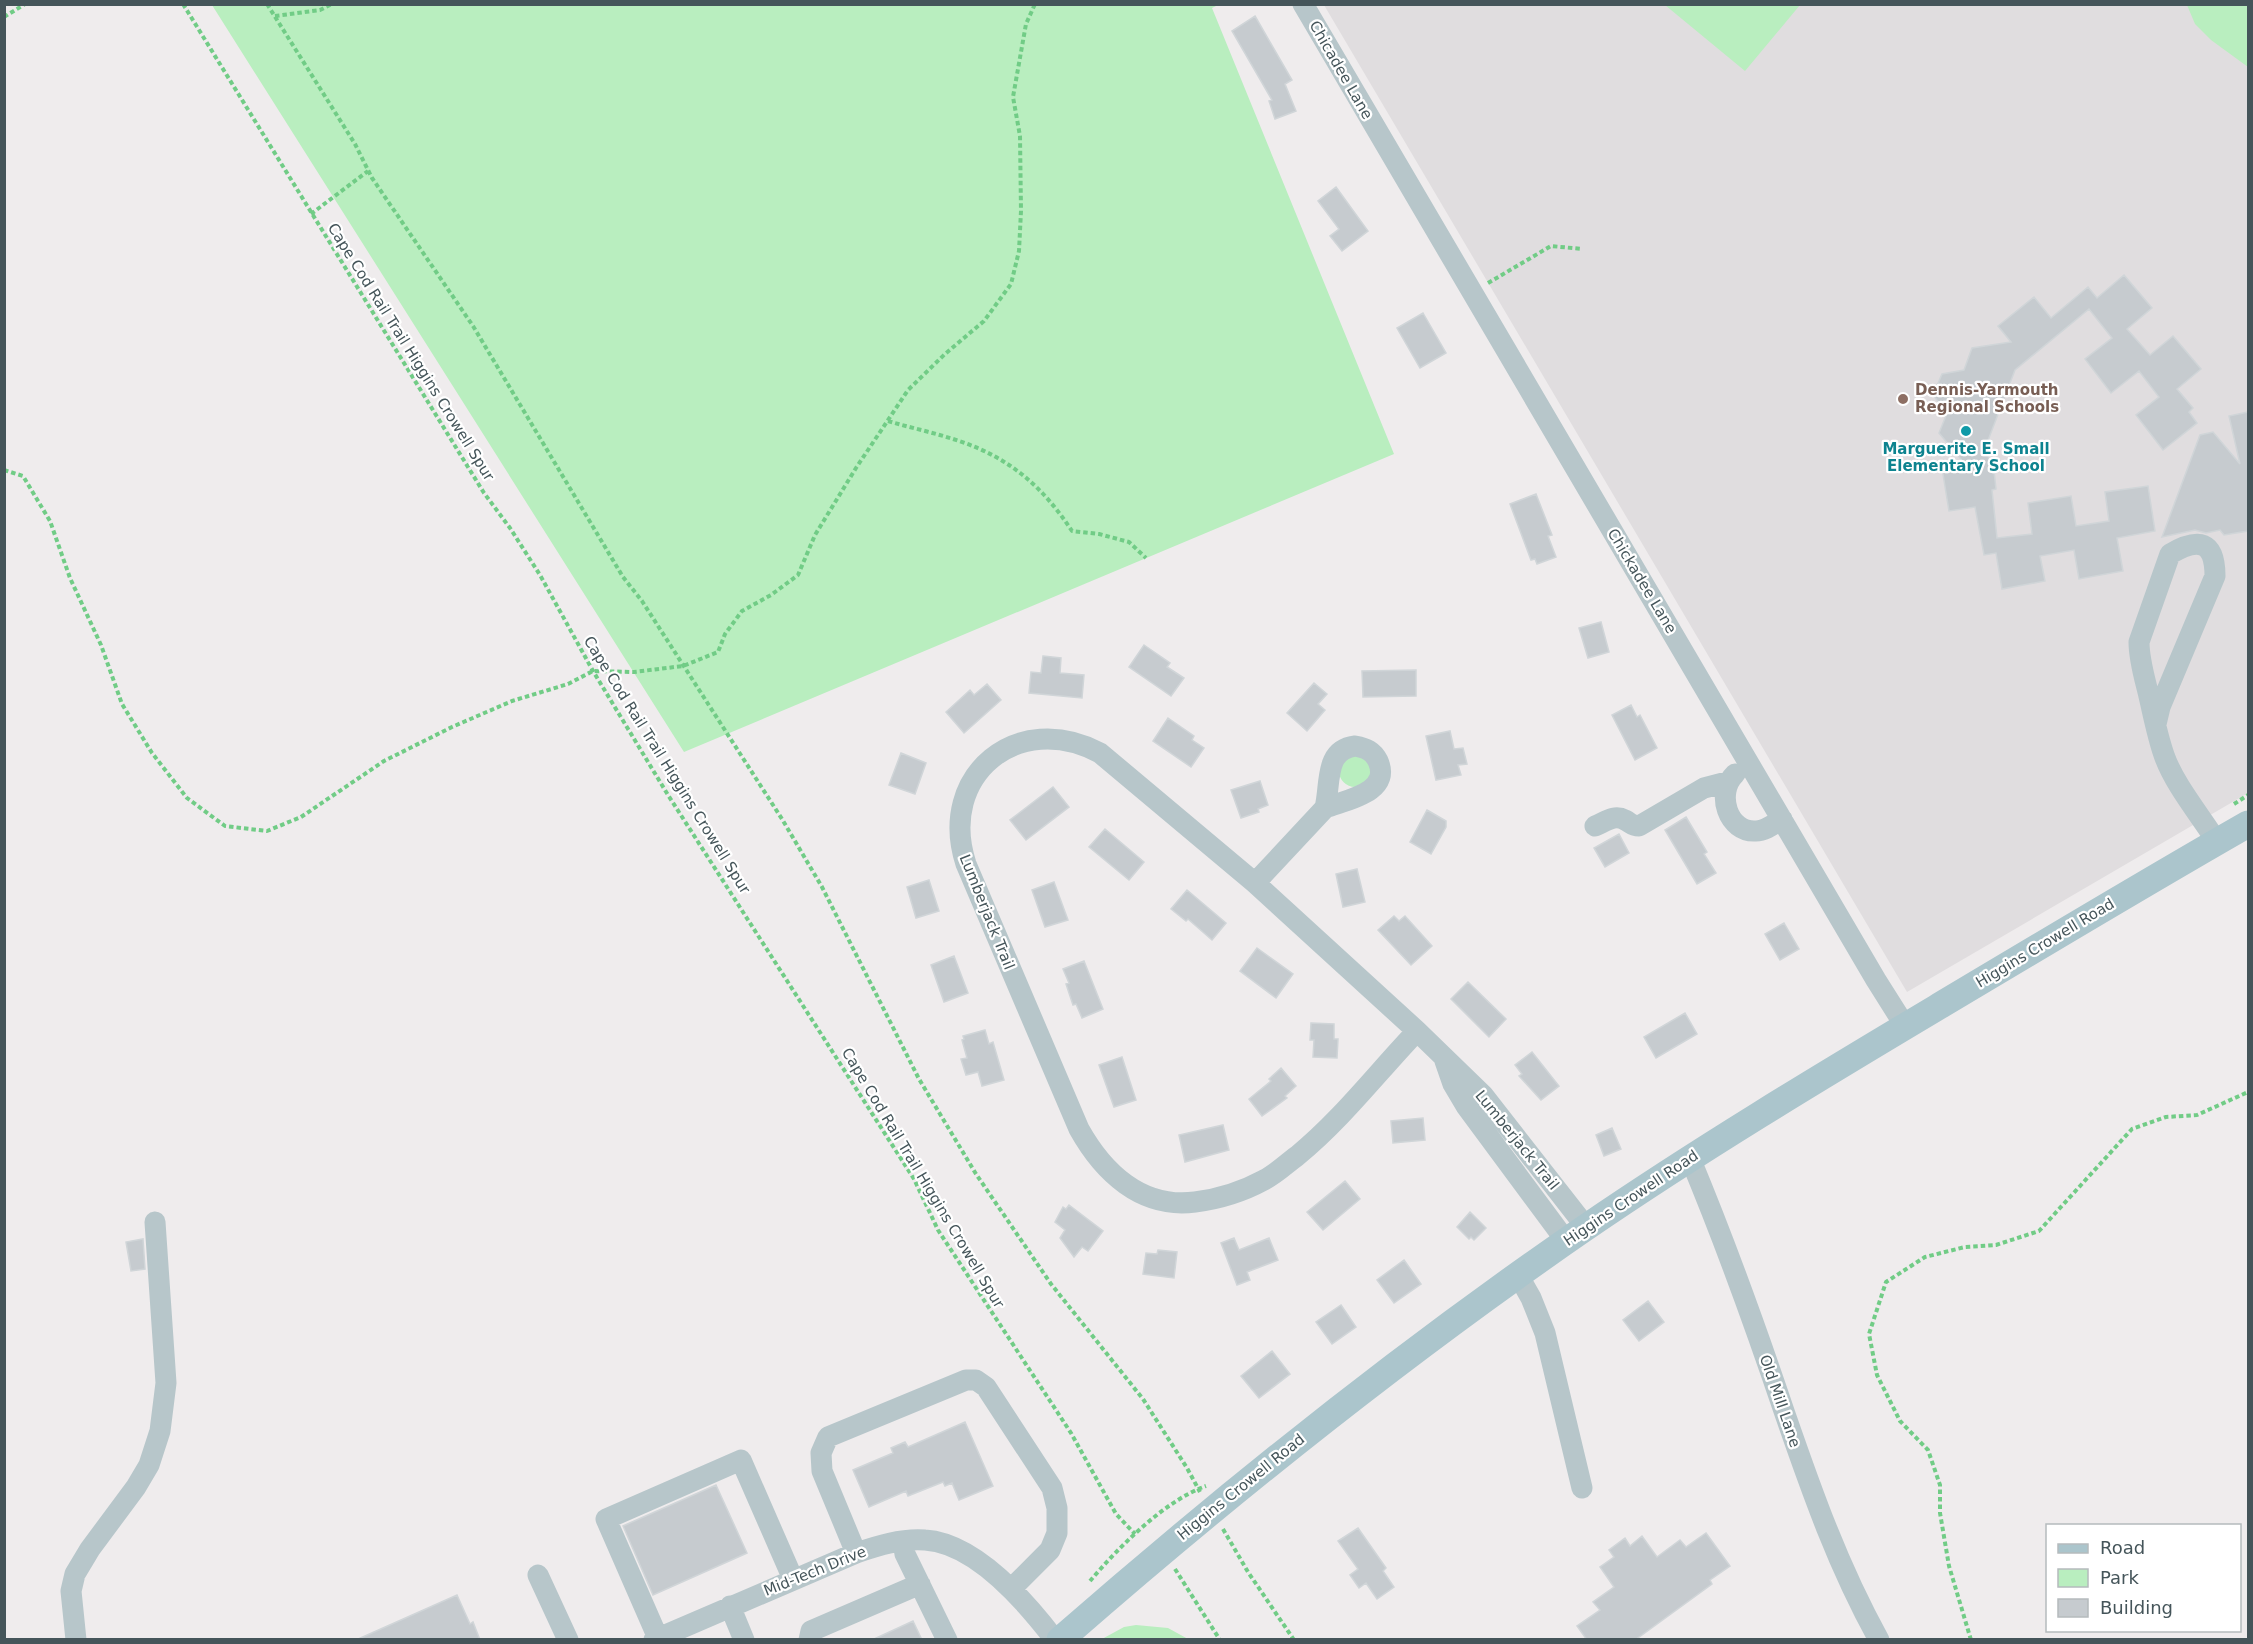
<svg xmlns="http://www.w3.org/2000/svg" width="2253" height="1644" viewBox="0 0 2253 1644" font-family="'DejaVu Sans',sans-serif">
<rect width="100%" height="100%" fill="#efeced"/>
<path fill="#e0dddf" d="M1324 5H2248V793L1907 992Z"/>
<path fill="#b9eebf" d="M212 5H1218L1212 8 1394 454 684 752Z
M1665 5H1800L1745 71Z
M2187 5H2248V67L2211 40 2195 24Z
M1339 771a16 16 0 1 1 32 0a16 16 0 1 1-32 0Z
M1136 1625 1168 1628 1188 1639H1102L1124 1627Z"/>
<path fill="#c6cbcf" stroke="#d0d5d8" stroke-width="1.5" d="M1255 16 1292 80 1285 84 1296 111 1275 119 1269 101 1272 100 1232 31Z
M1336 187 1368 231 1342 251 1330 236 1339 229 1318 201Z
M2124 275 2152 308 2127 329 2150 355 2173 336 2201 369 2177 389 2193 408 2189 412 2197 423 2163 450 2136 415 2159 397 2139 371 2111 393 2085 359 2112 338 2089 309 2015 370 1987 443 1990 472 1994 471 1996 489 1992 490 1997 538 2032 534 2028 503 2071 496 2076 526 2109 521 2105 492 2148 486 2155 531 2117 538 2123 571 2079 579 2074 550 2040 556 2045 581 2002 589 1996 553 1984 555 1975 507 1949 511 1942 468 1965 464 1939 433 1947 413 1933 395 1942 374 1964 370 1972 348 2011 342 1998 326 2034 297 2051 318 2088 287 2097 298Z
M1423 313 1446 353 1420 368 1397 328Z
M2248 412V531L2224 535 2220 530 2206 533 2195 530 2162 537 2200 435 2213 432 2240 464 2229 416Z
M1536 494 1552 535 1548 536 1556 557 1537 564 1535 559 1531 560 1510 504Z
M1601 622 1609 652 1588 658 1579 628Z
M1144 645 1170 663 1167 667 1184 678 1171 696 1129 667Z
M1043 656 1061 658 1060 673 1084 675 1082 698 1029 693 1031 672 1041 673Z
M1416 670V696L1363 697 1362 671Z
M1314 683 1327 694 1318 704 1325 710 1307 731 1287 713Z
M987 684 1001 700 964 733 946 712 970 690 974 695Z
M1631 705 1637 717 1640 715 1657 748 1635 760 1612 715Z
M1168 718 1194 736 1192 740 1204 748 1191 767 1153 741Z
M1450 731 1454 749 1463 748 1467 764 1458 765 1461 775 1436 780 1426 736Z
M901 753 926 763 915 794 889 785Z
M1260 781 1268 805 1258 809 1259 812 1241 818 1231 790Z
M1053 787 1069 807 1026 840 1010 820Z
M1427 810 1446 821V827L1431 854 1410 842Z
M1686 817 1707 852 1704 854 1716 873 1697 884 1665 830Z
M1105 829 1144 862 1129 880 1089 847Z
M1619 834 1629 853 1605 867 1594 848Z
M1357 869 1365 902 1343 907 1336 874Z
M929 880 939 911 916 918 907 887Z
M1054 882 1068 920 1045 927 1032 890Z
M1187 890 1226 923 1212 940 1188 919 1186 921 1171 909Z
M1394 916 1399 921 1405 916 1432 946 1411 965 1378 930Z
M1784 923 1799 949 1780 960 1765 934Z
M1257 948 1293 974 1276 998 1240 971Z
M954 956 968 993 944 1002 931 965Z
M1084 961 1103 1009 1082 1018 1076 1004 1073 1005 1066 984 1069 983 1063 969Z
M1468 982 1506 1019 1489 1037 1451 999Z
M1685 1013 1697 1034 1656 1058 1644 1037Z
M1311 1023 1334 1024V1039H1338L1337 1058 1313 1057 1314 1040H1310Z
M985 1030 989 1044 993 1042 1004 1080 982 1086 978 1072 966 1075 961 1059 967 1058 962 1040 964 1039 963 1036Z
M1532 1052 1559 1086 1541 1100 1519 1076 1522 1074 1515 1065Z
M1122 1057 1136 1100 1114 1107 1099 1065Z
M1281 1068 1296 1086 1285 1096 1287 1098 1262 1116 1249 1099 1271 1081 1269 1079Z
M1423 1118 1425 1140 1393 1143 1391 1121Z
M1223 1125 1229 1150 1185 1162 1179 1135Z
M1612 1128 1621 1149 1604 1156 1596 1135Z
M1345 1181 1360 1199 1323 1230 1307 1212Z
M1069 1205 1103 1231 1088 1251 1082 1247 1074 1257 1060 1238 1065 1230 1055 1222 1063 1207 1066 1209Z
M1470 1212 1486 1228 1474 1240 1471 1237 1469 1239 1457 1227Z
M1234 1238 1239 1250 1269 1238 1278 1260 1247 1272 1250 1280 1237 1285 1221 1243Z
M143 1239 145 1269 131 1271 126 1242Z
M1158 1250 1177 1252 1174 1278 1143 1274 1146 1253 1157 1254Z
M1404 1260 1421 1284 1394 1303 1377 1280Z
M1648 1301 1664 1322 1639 1341 1623 1320Z
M1341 1305 1356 1327 1332 1344 1316 1322Z
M1272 1351 1290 1374 1259 1398 1241 1376Z
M965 1422 993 1486 959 1500 952 1483 945 1486 943 1482 908 1496 906 1491 869 1507 853 1470 893 1453 891 1448 905 1442 908 1447Z
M716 1485 747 1553 653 1595 623 1526Z
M1358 1528 1386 1568 1383 1571 1394 1587 1377 1599 1366 1583 1359 1588 1350 1575 1358 1569 1338 1541Z
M1706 1533 1730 1566 1710 1580 1712 1584 1635 1640H1587L1577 1626 1600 1610 1593 1602 1614 1587 1600 1567 1614 1557 1609 1550 1625 1538 1630 1546 1642 1536 1657 1557 1680 1540 1686 1547Z
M457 1595 470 1624 473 1622 480 1640H356Z
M913 1621 922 1640H872Z"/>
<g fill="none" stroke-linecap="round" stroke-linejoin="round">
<path stroke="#71cc86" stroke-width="4" stroke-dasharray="4.5 3" stroke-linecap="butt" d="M183 4 484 493 510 528 540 575 593 671 668 795 914 1179 938 1230 1071 1433 1116 1514 1135 1534
M267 4 355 144 372 178 473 326 623 577 642 601 782 819 822 887 919 1079 976 1174 1051 1284 1143 1399 1187 1468 1200 1492
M275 16 320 10 332 4
M4 17 25 4
M311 214 368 171
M1488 283 1551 246 1582 249
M888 421C911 428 936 433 959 441 1010 458 1043 487 1072 531L1099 534 1129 542 1146 558
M4 470 23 476 50 521 70 578 101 645 122 704 152 753 187 798 225 826 267 831 301 817 384 761 452 727 512 701 568 684 593 671 634 672 683 666 718 652 725 634 742 611 771 595 798 575 815 535 856 468 908 390 945 354 984 321 1011 284 1019 251 1021 211 1020 136 1013 97 1026 24 1035 4
M2234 804 2248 795
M1223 1529 1248 1572 1294 1640
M1175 1569 1220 1640
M1090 1581C1119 1547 1164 1501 1206 1486
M1971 1640 1949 1566 1940 1513V1485L1928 1450 1900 1421 1877 1375 1869 1334 1886 1282 1925 1257 1965 1247 1996 1245 2039 1231 2132 1129 2166 1117 2197 1115 2248 1092"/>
<path stroke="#b7c6ca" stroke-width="21" d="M1303 4 1876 980 1905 1026
M2156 724 2160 707 2215 576C2215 541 2199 537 2170 554L2139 642C2139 659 2144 676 2148 692 2153 713 2157 735 2164 755 2174 784 2200 815 2217 842
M1355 746C1366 748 1373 751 1378 761 1392 793 1345 800 1325 808 1331 783 1324 750 1355 746Z
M1735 774C1715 793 1728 833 1756 831 1765 831 1774 824 1782 819
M1595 826C1605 822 1614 814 1625 820 1631 823 1632 826 1639 826L1704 788 1727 782
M1255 883 1325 808
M1417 1031C1377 1073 1342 1119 1297 1156 1286 1164 1276 1174 1264 1180 1242 1192 1219 1199 1195 1202 1141 1209 1103 1172 1079 1129L966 864C937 775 1018 709 1100 753L1255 883 1417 1031 1483 1095 1586 1227
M1445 1061 1453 1084 1466 1106 1566 1241
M1690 1158C1725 1242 1756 1328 1785 1414 1812 1492 1838 1566 1879 1640
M1518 1275 1531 1298 1545 1333 1582 1488
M903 1542 905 1554 947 1640
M856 1553 822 1471 821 1453 828 1437 966 1380H976L986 1387 1052 1488 1057 1508V1533L1050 1550 1011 1589
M538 1575 568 1640
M730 1606 744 1640
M658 1638 606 1519 741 1460 793 1579
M76 1640 71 1591 75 1574 90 1549 136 1487 149 1465 160 1431 166 1383 155 1222
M654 1640 856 1553C877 1546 902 1538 925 1540 975 1543 1026 1602 1055 1640
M809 1640 811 1631 920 1584"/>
<path stroke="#abc5cc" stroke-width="27" d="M1060 1640C1228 1493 1402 1354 1585 1228 1699 1150 1817 1079 1936 1008 2040 946 2143 884 2248 824"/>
</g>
<circle fill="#8d6e63" stroke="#fff" stroke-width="2" cx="1903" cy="399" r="6"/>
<circle fill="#0f9aa8" stroke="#fff" stroke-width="2" cx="1966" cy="431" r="6"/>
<g text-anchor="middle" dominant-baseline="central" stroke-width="4.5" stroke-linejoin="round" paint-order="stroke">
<g font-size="15" fill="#45555a" stroke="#fff">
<text transform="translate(1341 70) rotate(60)">Chicadee Lane</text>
<text transform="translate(411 352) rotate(58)">Cape Cod Rail Trail Higgins Crowell Spur</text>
<text transform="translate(1642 581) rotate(59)">Chickadee Lane</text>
<text transform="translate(667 765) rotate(58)">Cape Cod Rail Trail Higgins Crowell Spur</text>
<text transform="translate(987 912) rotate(68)">Lumberjack Trail</text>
<text transform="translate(2045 943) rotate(-31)">Higgins Crowell Road</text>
<text transform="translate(1517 1140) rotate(51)">Lumberjack Trail</text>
<text transform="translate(923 1178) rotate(59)">Cape Cod Rail Trail Higgins Crowell Spur</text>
<text transform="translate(1631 1198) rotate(-34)">Higgins Crowell Road</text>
<text transform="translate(1780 1401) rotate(71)">Old Mill Lane</text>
<text transform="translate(1241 1487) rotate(-39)">Higgins Crowell Road</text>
<text transform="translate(815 1571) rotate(-22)">Mid-Tech Drive</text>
</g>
<g font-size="15" font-weight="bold" fill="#785e54" stroke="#fff" text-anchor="start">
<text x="1915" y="390">Dennis-Yarmouth<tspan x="1915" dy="17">Regional Schools</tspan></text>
</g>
<g font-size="15" font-weight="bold" fill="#0d838f" stroke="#fff">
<text x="1966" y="449">Marguerite E. Small<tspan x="1966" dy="17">Elementary School</tspan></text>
</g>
</g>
<rect width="2253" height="1644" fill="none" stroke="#45555a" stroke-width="12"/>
<rect x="2046" y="1524" width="195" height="108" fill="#ffffff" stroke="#b5bbbd" stroke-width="1.5"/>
<rect x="2058" y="1544" width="30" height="9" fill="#abc5cc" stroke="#b5bbbd" stroke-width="1.5"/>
<text x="2100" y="1554" font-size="18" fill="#45555a">Road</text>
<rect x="2058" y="1569" width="30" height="18" fill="#b9eebf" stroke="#b5bbbd" stroke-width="1.5"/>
<text x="2100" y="1584" font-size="18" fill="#45555a">Park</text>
<rect x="2058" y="1599" width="30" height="18" fill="#c6cbcf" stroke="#b5bbbd" stroke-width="1.5"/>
<text x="2100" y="1614" font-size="18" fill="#45555a">Building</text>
</svg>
